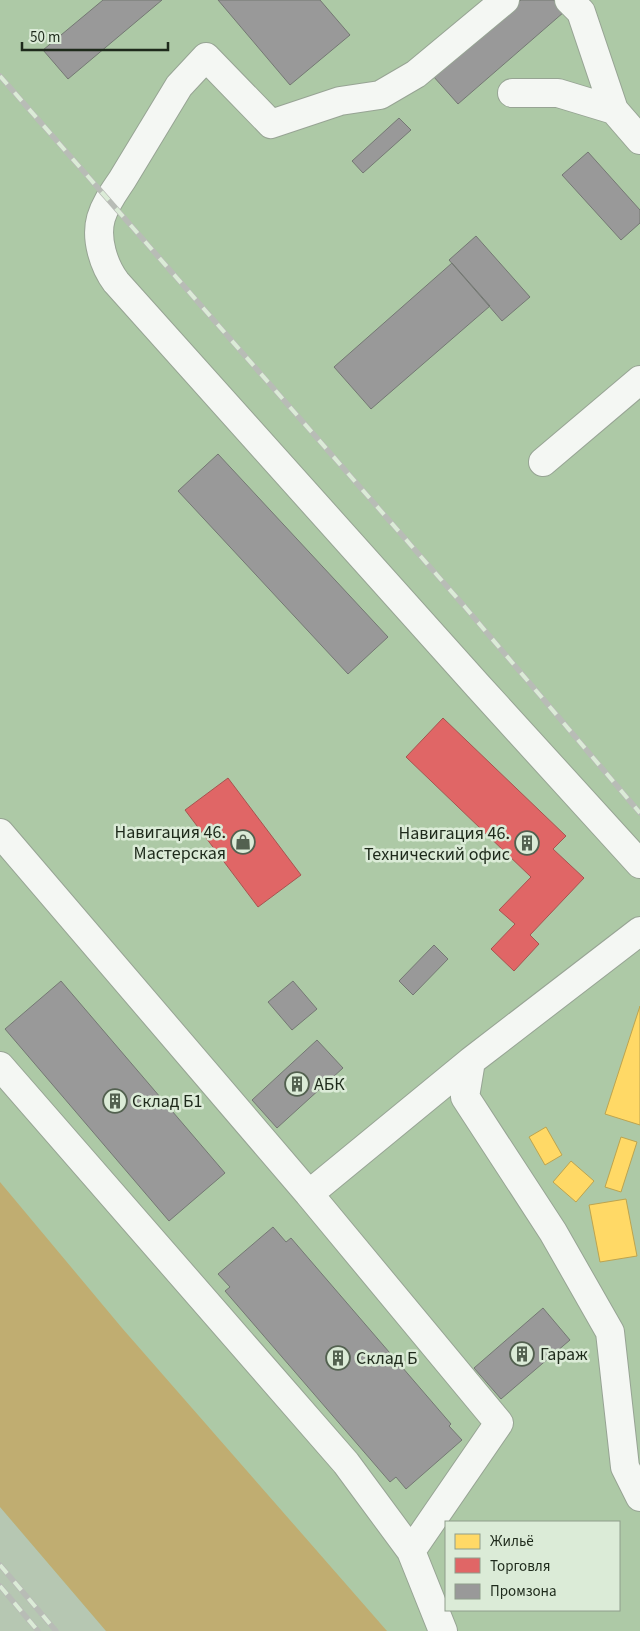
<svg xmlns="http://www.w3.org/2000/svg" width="640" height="1631" viewBox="0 0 640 1631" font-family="'Source Sans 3',sans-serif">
<rect width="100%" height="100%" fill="#b6c7b2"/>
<path fill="#adc9a6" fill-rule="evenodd" d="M0 0H640V1631H106L0 1507ZM446 1522H619V1610H446Z"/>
<path fill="#c0ad71" d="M0 1182 122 1328 387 1631H106L0 1507Z"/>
<path fill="#ffd966" stroke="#bca450" d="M640 1006V1125L605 1114Z
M546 1127 562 1155 545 1165 529 1137Z
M621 1137 637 1142 621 1192 605 1187Z
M571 1161 594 1181 576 1202 553 1182Z
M626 1199 637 1256 600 1262 589 1205Z"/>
<path fill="#e06666" stroke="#a65450" d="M443 718 566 836 553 849 584 878 530 935 539 944 514 971 491 949 515 924 499 910 531 877 406 757Z
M228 778 301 875 258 907 185 810Z"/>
<path fill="#999" stroke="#747873" d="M103 0H162L68 79 43 50Z
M218 0H320L350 35 290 85Z
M521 0H554L564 12 458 104 433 76Z
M399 118 411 130 363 173 352 161Z
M588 152 640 210V223L621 240 562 175Z
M476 236 530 297 502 321 449 260Z
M452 263 490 306 371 409 334 367Z
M218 454 388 637 348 674 178 491Z
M434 945 448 959 413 995 399 981Z
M61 981 225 1173 169 1221 5 1029Z
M293 981 317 1009 292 1030 268 1002Z
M317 1040 343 1068 277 1128 252 1100Z
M273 1227 286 1242 291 1238 451 1424 449 1426 462 1440 406 1489 396 1477 390 1482 225 1291 230 1287 218 1274Z
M543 1308 570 1340 501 1399 474 1368Z"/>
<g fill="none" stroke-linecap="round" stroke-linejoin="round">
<g stroke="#97a494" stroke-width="30">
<path id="minor" d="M505 0 416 74 380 95 340 101 271 124 206 57 179 86 122 180C114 192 105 204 101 218 95 239 104 266 116 282L478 686 640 864
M569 0 581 12 614 110
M512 93H558L614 110 640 140
M543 462 640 380
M0 833 309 1194 471 1061
M640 931 471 1061 465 1097 553 1232 610 1332 625 1467 640 1497
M0 1066 346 1463 411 1551 443 1631
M309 1194 499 1423 411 1551"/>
</g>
<use href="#minor" stroke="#f4f7f3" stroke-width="28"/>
<g stroke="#b8bcb6" stroke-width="5.5">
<path id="rail" d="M0 76 465 607 640 813
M0 1565 56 1631
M0 1586 38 1631"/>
</g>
<use href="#rail" stroke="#dbebd7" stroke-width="4" stroke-dasharray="11" stroke-linecap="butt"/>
</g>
<defs>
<g id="shop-ring" transform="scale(1.25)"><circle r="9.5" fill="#dbebd7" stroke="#536150" stroke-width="1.5"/><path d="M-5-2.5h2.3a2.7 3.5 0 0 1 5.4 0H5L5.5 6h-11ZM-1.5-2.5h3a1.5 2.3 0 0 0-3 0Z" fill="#536150"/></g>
<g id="building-ring" transform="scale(1.25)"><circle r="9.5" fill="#dbebd7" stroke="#536150" stroke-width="1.5"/><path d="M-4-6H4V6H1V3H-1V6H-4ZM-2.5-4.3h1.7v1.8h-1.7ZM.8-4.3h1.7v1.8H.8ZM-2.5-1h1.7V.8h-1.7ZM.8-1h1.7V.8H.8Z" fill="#536150"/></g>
</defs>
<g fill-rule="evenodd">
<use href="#shop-ring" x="243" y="842"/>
<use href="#building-ring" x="527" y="843"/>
<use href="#building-ring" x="297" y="1084"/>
<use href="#building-ring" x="115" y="1101"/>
<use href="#building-ring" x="522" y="1354"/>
<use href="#building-ring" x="338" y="1358"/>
</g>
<g text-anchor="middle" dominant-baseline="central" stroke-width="5" stroke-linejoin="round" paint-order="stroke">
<g font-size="18" fill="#1e2a1b" stroke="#dbebd7" text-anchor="start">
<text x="226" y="832" text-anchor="end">Навигация 46.<tspan x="226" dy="21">Мастерская</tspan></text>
<text x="510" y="833" text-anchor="end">Навигация 46.<tspan x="510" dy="21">Технический офис</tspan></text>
<text x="314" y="1084">АБК</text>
<text x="132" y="1101">Склад Б1</text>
<text x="540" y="1354">Гараж</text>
<text x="356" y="1358">Склад Б</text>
</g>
</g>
<rect x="445" y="1521" width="175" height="90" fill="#dbebd7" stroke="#8f9e8c"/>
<rect x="455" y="1534" width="25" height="15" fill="#ffd966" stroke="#8f9e8c"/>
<text x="490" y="1546" font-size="15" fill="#1e2a1b">Жильё</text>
<rect x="455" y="1558" width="25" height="15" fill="#e06666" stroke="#8f9e8c"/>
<text x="490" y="1571" font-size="15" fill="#1e2a1b">Торговля</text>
<rect x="455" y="1584" width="25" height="15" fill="#999999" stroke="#8f9e8c"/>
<text x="490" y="1596" font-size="15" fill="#1e2a1b">Промзона</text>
<path d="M22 42v8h146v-8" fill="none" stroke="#1e2a1b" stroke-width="2.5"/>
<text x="30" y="42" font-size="15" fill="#1e2a1b" stroke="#dbebd7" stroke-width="4" paint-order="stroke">50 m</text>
</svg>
